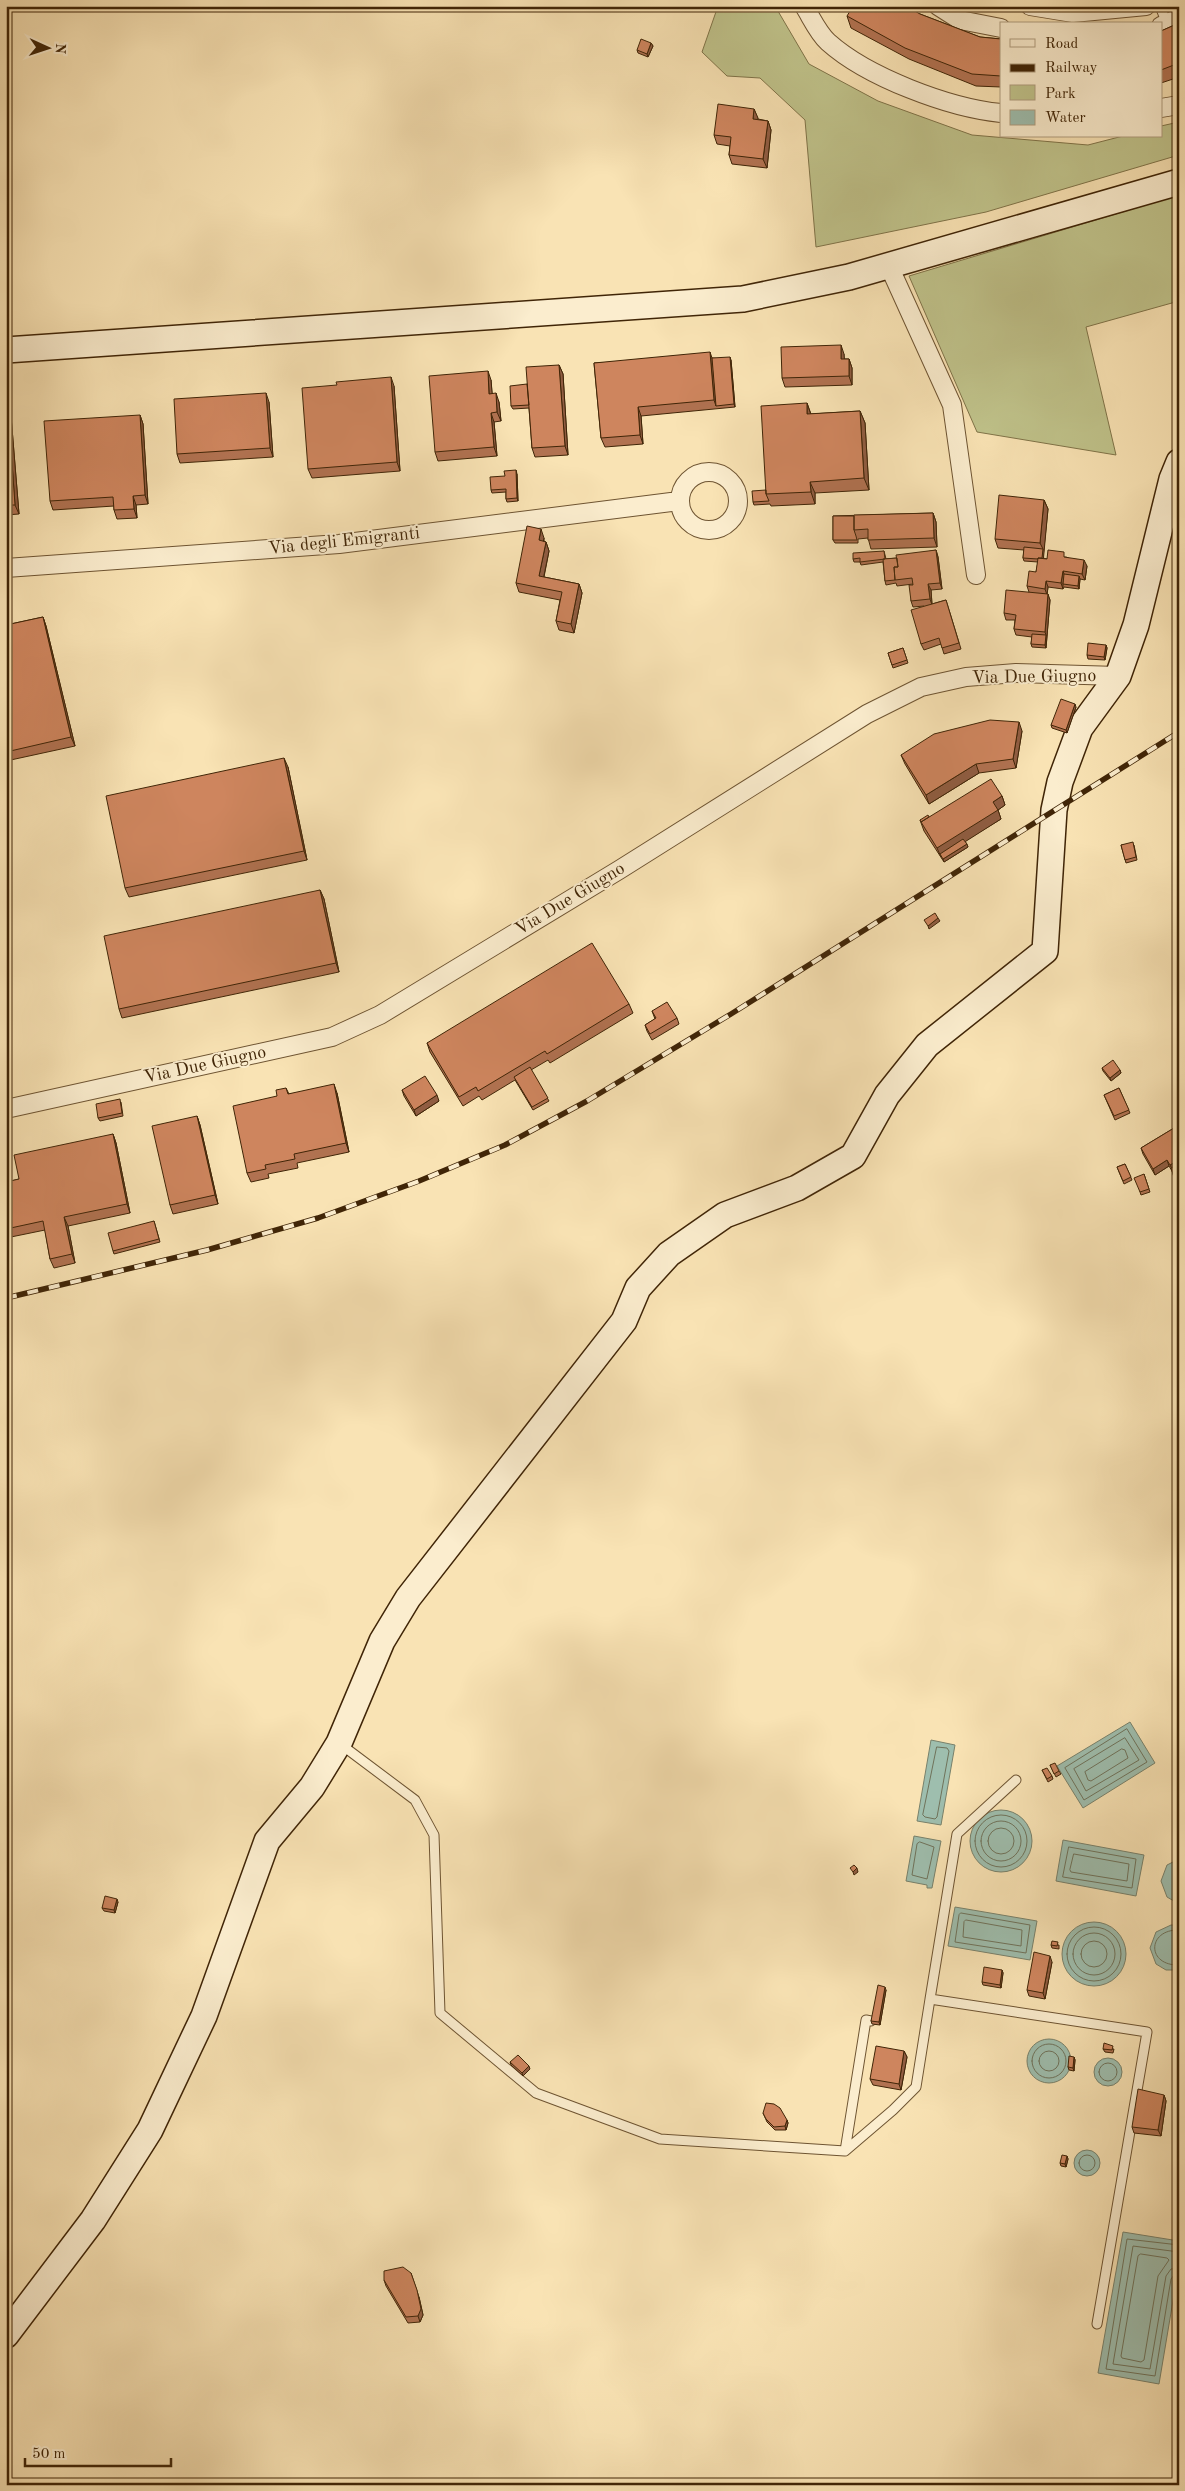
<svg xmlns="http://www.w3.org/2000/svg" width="1185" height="2491" viewBox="0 0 1185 2491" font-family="'Old Standard TT',serif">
<rect width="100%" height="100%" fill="#f9e3b4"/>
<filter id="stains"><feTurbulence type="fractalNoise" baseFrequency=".004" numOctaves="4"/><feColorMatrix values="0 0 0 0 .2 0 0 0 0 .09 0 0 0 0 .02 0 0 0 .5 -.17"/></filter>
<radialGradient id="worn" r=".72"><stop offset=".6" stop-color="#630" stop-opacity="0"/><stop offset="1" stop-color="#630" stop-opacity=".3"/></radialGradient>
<path fill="#c0c38b" stroke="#807449" d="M718 6H775L809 64 878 101 972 135 1088 145 1123 136H1161V126L1179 122V155L986 212 816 247 805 120 760 78 727 76 702 52Z
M1179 195V301L1086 327 1116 455 977 432 909 276Z"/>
<path fill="#9ebeae" stroke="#78816b" d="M1130 1722 1155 1763 1083 1808 1057 1766Z
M931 1740 955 1745 941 1825 917 1821Z
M970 1841a31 31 0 1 1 62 0a31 31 0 1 1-62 0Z
M914 1836 941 1841 932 1888H927V1885L906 1881Z
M1063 1840 1144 1855 1136 1896 1056 1881Z
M1179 1859V1904L1167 1897 1161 1881 1167 1865Z
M955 1907 1037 1921 1030 1960 948 1946Z
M1062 1954a32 32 0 1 1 64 0a32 32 0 1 1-64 0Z
M1171 1925H1179V1970H1166L1156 1964 1150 1948 1156 1932Z
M1027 2061a22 22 0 1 1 44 0a22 22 0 1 1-44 0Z
M1094 2072a14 14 0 1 1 28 0a14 14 0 1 1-28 0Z
M1074 2163a13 13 0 1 1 26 0a13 13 0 1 1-26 0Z
M1123 2232 1179 2241V2265L1159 2384 1098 2373Z"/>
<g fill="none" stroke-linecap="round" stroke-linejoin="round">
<path stroke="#6f725a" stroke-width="1" d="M1127 1729 1147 1762 1084 1800 1065 1768Z
M1125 1738 1139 1760 1086 1791 1074 1769Z
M937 1747 947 1748 949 1751 937 1817 935 1819 925 1817 923 1815Z
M1122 1749 1125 1750 1128 1758 1091 1781 1088 1780 1085 1772Z
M975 1841a26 26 0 1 1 52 0a26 26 0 1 1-52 0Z
M981 1841a20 20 0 1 1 40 0a20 20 0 1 1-40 0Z
M988 1841a13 13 0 1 1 26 0a13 13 0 1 1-26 0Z
M920 1842 934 1847 927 1879 912 1875 917 1844Z
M1069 1847 1136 1859 1132 1888 1063 1877Z
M1074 1854 1129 1864 1127 1881 1071 1872 1070 1870Z
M961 1913 1030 1925 1026 1953 955 1942 959 1915Z
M966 1920 1022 1930 1021 1946 963 1937 964 1922Z
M1067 1954a27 27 0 1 1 54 0a27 27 0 1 1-54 0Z
M1179 1930C1147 1929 1146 1966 1179 1965
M1073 1954a21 21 0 1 1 42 0a21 21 0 1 1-42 0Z
M1081 1954a13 13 0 1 1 26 0a13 13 0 1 1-26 0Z
M1032 2061a17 17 0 1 1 34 0a17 17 0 1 1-34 0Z
M1039 2061a10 10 0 1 1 20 0a10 10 0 1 1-20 0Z
M1099 2072a9 9 0 1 1 18 0a9 9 0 1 1-18 0Z
M1079 2163a8 8 0 1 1 16 0a8 8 0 1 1-16 0Z
M1179 2245 1127 2239 1106 2369 1155 2376 1171 2279 1174 2275 1179 2274
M1179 2252 1133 2246 1113 2364 1150 2369 1166 2276 1171 2269 1179 2268
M1141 2254 1167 2258 1169 2260 1158 2276 1144 2360 1141 2362 1122 2358 1121 2356 1138 2256Z"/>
<g stroke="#6e5432" stroke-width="11">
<path id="lane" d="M1160 6 1167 24
M339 1743 415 1800 434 1835 440 2013 536 2093 660 2139 845 2151 893 2110 916 2087 930 1999 1147 2032 1097 2324
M930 1999 957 1834 1016 1780
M845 2151 866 2020 871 2021"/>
</g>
<g stroke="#6e5432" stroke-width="20">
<path id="street" d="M804 6C811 17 818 33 828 42 867 77 949 108 1001 113
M938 6 960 20 1001 28
M1030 6 1073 13 1146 6
M1161 26 1179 18
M1161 108 1179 105
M889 266 952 405 976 575
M680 501a29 29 0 1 1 58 0a29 29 0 1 1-58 0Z
M6 568 339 544 679 501
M6 1109 332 1037 380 1015 619 870 867 714 921 687 966 677 1016 673 1118 676"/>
</g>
<g stroke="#402507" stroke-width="28">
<path id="secondary" d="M6 350 743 299 849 277 1179 182
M6 2335 93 2220 150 2130 204 2016 267 1841 312 1787 339 1743 382 1641 408 1598 624 1321 638 1288 669 1254 725 1215 797 1188 853 1156 887 1095 927 1045 1045 951 1054 810 1060 782 1080 728 1118 676 1136 625 1172 479 1179 462"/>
</g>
<use href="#lane" stroke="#fbedce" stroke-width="9"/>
<use href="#street" stroke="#fbedce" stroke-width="18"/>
<use href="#secondary" stroke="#fbedce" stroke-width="25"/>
<g stroke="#402507" stroke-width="5.5">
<path id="rail" d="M6 1298 207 1250 318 1218 419 1181 505 1145 587 1101 731 1014 1179 732"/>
</g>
<use href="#rail" stroke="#fbedce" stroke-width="4" stroke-dasharray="11" stroke-linecap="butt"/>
</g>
<path fill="#b17251" stroke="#402507" d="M920 14 980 37 1001 39V87L976 86 909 59 851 28 847 16Z
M1179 23V77L1161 83V31Z
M651 43 653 46 648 57 638 53 637 50Z
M754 109 758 119 768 121 771 130 767 168 732 164 729 155 730 146 717 144 714 135Z
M844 354V359H849L852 368V385L785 387 782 378Z
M712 358 731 360 735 407 641 416 643 444 605 447 601 438 594 363Z
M559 365 563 374 568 455 535 457 532 448 529 408 513 409 511 406 527 384Z
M491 380 492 394 499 402 501 421 494 422 497 456 438 461 435 452Z
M394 386 400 471 312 478 308 469Z
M269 402 273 457 180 463 177 454Z
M807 403 811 414 860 411 865 423 869 490 815 493V504L771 506 770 504 754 505 753 502 766 490Z
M6 407 11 416 19 514 6 515Z
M140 415 143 424 148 504 136 505 137 518 117 519 114 510V506L53 510 50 501Z
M517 474 518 501 507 502 506 499V492L492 493 491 490 505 476Z
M1044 500 1048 509 1043 558 1047 559 1066 557 1087 566 1085 580 1080 579 1079 589 1064 587 1063 589 1048 587 1047 594 1050 600 1046 648 1032 647 1031 644 1032 637 1016 635 1014 629 1015 620H1006L1004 613 1029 592 1027 586 1036 572 1038 562 1024 561 1023 558 1024 550 998 548 995 539Z
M933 513 936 522 937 547 871 549 868 538 858 539V543H835L833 540V516Z
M544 538V541L546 542 549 551 544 577 579 584 582 593 574 633 559 630 556 621 560 600 519 592 516 583Z
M936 550 938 557 942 589 931 590 932 604 946 600 961 649 944 654 941 644 924 650 921 644 924 606 913 607 911 601 913 584 897 586 896 583 886 585 885 581 883 562 861 565 860 562H854L853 559 884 551 886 559 897 558Z
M43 617 46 626 75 746 6 761V625Z
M1106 645 1107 648 1105 660 1088 659 1087 655Z
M903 648 908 663 893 668 888 653Z
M1076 707 1067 733 1052 728 1051 725Z
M1022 731 1016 768 979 773 929 804 905 764 901 755Z
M288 767 307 860 129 897 125 888Z
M1002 796 1005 805 998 810 1001 819 965 841 968 847 944 862 924 831 920 820Z
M1121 845H1134L1137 860 1126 863Z
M320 890 324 899 339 972 122 1018 119 1009Z
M629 1004 633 1013 550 1063 548 1060 531 1070 549 1101 533 1110 515 1080 482 1100 479 1096 463 1106 430 1052 427 1043Z
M652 1011 677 1018 679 1024 652 1040 647 1031 645 1025 655 1019Z
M1102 1068 1120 1070 1121 1073 1111 1081 1103 1071Z
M286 1088 289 1094 337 1093 349 1152 297 1163 298 1168 268 1174 269 1178 251 1182 247 1173 277 1096Z
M1119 1088 1130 1113 1115 1120 1104 1095Z
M402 1090 439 1101 416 1116 404 1096Z
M121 1102 123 1116 100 1121 98 1118Z
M197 1116 200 1125 218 1204 173 1214 170 1205Z
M1179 1125V1191L1172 1171 1169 1166 1155 1175 1143 1154 1141 1148Z
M113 1134 116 1143 130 1213 68 1226 75 1263 54 1268 50 1259 45 1230 6 1238V1176L7 1182 19 1179Z
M1125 1164 1132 1180 1124 1184 1117 1167Z
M1144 1174 1150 1192 1141 1195 1140 1192Z
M154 1221 160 1242 114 1254 113 1251Z
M1050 1765 1059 1771 1061 1774 1056 1777Z
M1042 1770 1052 1776 1053 1779 1048 1782Z
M118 1902 115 1913 104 1911 102 1908Z
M1051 1945H1059V1949L1052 1948Z
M1052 1962 1045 1999 1029 1996 1027 1990Z
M1002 1970 1003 1973 1001 1988 983 1985 982 1982Z
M886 1990 880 2025 872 2024 871 2021Z
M1103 2049H1114L1113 2053 1105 2052Z
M904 2051 907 2057 901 2090 873 2085 870 2079Z
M1074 2057 1075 2060 1074 2071 1069 2070 1068 2067Z
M510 2062 530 2069 523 2076 511 2065Z
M1164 2095 1166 2101 1161 2136 1134 2133 1132 2127Z
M763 2113 787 2120 788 2123 786 2130H775L767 2122Z
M1067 2156 1068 2159 1066 2167 1061 2166 1060 2163Z
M384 2280 419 2297 423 2315 420 2322 408 2323 386 2286Z"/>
<path fill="#905d42" stroke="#402507" d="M651 43 653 46 648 57 647 54Z
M754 109 758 118 756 128 753 119Z
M768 121 771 130 767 168 763 159Z
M841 345 844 354 845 368 841 359Z
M710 352 713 361 716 406 714 400Z
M730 357 731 360 735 407 734 404Z
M849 359 852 368V385L849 376Z
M559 365 563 374 568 455 565 446Z
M488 371 491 380 493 403 489 394Z
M391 377 394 386 400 471 397 462Z
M266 393 269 402 273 457 270 448Z
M496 393 499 402 501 421 497 412Z
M807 403 811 415 807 414Z
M8 407 11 416 19 514 15 505Z
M638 407 641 416 643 444 640 435Z
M860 411 865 423 869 490 864 478Z
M491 413 494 422 497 456 494 447Z
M140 415 143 424 148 504 145 495Z
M516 470 517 474 518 501 517 498Z
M810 482 815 493V504L811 492Z
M133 496 136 505 137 518 134 509Z
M1044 500 1048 509 1043 563 1041 560 1043 549 1040 543Z
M933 513 936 522 937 547 934 538Z
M541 529 544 538 542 549 539 540Z
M546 542 549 551 542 585 539 576Z
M936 550 938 557 942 589 940 583Z
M1084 560 1087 566 1085 580 1082 574Z
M1063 571 1065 577 1063 584V589L1061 583Z
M1079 576 1080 579 1079 589 1078 586Z
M1046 581 1048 587 1047 595 1045 589Z
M579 584 582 593 574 633 571 624Z
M928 584 931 590 932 605 930 599Z
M1048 594 1050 600 1046 648 1045 645 1046 635 1045 632Z
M43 617 46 626 75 746 71 737Z
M1106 645 1107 648 1105 660 1104 657Z
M1075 704 1076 707 1067 733 1066 730Z
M1019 722 1022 731 1016 768 1013 759Z
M284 758 288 767 307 860 304 851Z
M976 764 979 773 929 804 926 795Z
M1002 796 1005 805 998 810 1001 819 941 857 937 848 993 802Z
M967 844 968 847 944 862 943 859Z
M320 890 324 899 339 972 336 963Z
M938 918 940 921 929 929 928 926Z
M1120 1070 1121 1073 1111 1081 1110 1078Z
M334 1084 337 1093 349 1152 346 1143Z
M437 1095 439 1101 416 1116 414 1110Z
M197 1116 200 1125 218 1204 215 1195Z
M113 1134 116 1143 130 1213 127 1204Z
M1167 1160 1169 1166 1155 1175 1153 1169Z
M1179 1160V1167L1173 1171 1170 1165Z
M64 1217 68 1226 75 1263 72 1254Z
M857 1868 858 1872 854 1875 853 1872Z
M117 1899 118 1902 115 1913 114 1910Z
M1050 1956 1052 1962 1045 1999 1043 1993Z
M1002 1970 1003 1973 1001 1988 1000 1985Z
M885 1987 886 1990 880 2025 879 2022Z
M904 2051 907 2057 901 2090 899 2084Z
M1074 2057 1075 2060 1074 2071 1073 2068Z
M529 2066 530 2069 523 2076 522 2073Z
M1164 2095 1166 2101 1161 2136 1158 2130Z
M787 2120 788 2123 786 2130 785 2126Z
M1067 2156 1068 2159 1066 2167 1065 2164Z
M411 2273 419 2297 423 2315 420 2322 418 2316Z"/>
<path fill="#ce855e" stroke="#402507" d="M853 6H906L920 14 980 37 1001 39V76L972 74 905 48 847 16Z
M1179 23V63L1161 70V31Z
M641 39 651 43 647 54 637 50Z
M718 104 754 109 753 119 768 121 763 159 729 155 731 137 714 135Z
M841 345V359H849V376L782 378 781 347Z
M710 352 714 400 638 407 640 435 601 438 594 363Z
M730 357 734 404 716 406 712 358Z
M559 365 565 446 532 448 526 367Z
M488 371 489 394 496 393 497 412 491 413 494 447 435 452 429 376Z
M391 377 397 462 308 469 302 388 337 385 336 382Z
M527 384 529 405 511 406 510 386Z
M266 393 270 448 177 454 174 399Z
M807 403V414L860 411 864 478 810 482 811 492 766 494 761 406Z
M6 407H8L15 505H6Z
M140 415 145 495 133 496 134 509 114 510 113 497 50 501 44 421Z
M516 470 517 498 506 499V489L491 490 490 477 505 476 504 471Z
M766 490V494L769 501 753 502 752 491Z
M999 495 1044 500 1040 543 995 539Z
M933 513 934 538 868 540V529L854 530V515Z
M833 516H854V530L856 536 857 540H833Z
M527 526 541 529 539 540 546 542 539 576 579 584 571 624 556 621 562 592 516 583Z
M1024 547 1043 549 1042 558H1038V559L1023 558Z
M936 550 940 583 928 584 930 599 911 601 909 585H913L912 578 895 580 894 567H898L896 555Z
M1048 550 1064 552V557L1084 560 1082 574 1063 571 1061 583 1046 581 1045 589 1027 586 1029 571 1036 572 1038 558 1047 559Z
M884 551 885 559 860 562V558L853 559V553Z
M897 558 898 567H894L895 580 885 581 883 559Z
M1064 574 1079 576 1078 586 1063 584Z
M1006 590 1048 594 1045 632 1014 629 1016 615 1004 613Z
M946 600 959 643 942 648 939 638 921 644 911 610Z
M43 617 71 737 6 752V625Z
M1032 634 1046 635 1045 645 1031 644Z
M1088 643 1106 645 1104 657 1087 655Z
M903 648 907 660 892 665 888 653Z
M1061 699 1075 704 1066 730 1051 725Z
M990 720 1019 722 1013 759 976 764 926 795 901 755 934 734Z
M284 758 304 851 125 888 106 796Z
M991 779 1002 796 993 802 998 810 937 848 921 822Z
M928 815 929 817 921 822 920 820Z
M963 839 967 844 943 859 940 854Z
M1133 842 1136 857 1125 860 1121 845Z
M320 890 336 963 119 1009 104 936Z
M935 913 938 918 928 926 924 920Z
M592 943 629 1004 547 1054 545 1051 478 1091 476 1087 459 1097 427 1043Z
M667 1002 677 1018 650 1034 645 1025 656 1018 652 1011Z
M1113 1060 1120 1070 1110 1078 1102 1068Z
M530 1067 548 1098 532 1107 514 1077Z
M425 1076 437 1095 414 1110 402 1090Z
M334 1084 346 1143 294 1154 295 1159 265 1165 266 1169 247 1173 233 1106 277 1096 276 1090 286 1088 288 1094Z
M1119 1088 1129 1110 1114 1116 1104 1095Z
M120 1099 122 1113 98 1118 96 1104Z
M197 1116 215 1195 170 1205 152 1126Z
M1179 1125V1160L1170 1165 1167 1160 1153 1169 1141 1148Z
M113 1134 127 1204 64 1217 72 1254 50 1259 43 1221 6 1229V1182L19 1179 14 1155Z
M1125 1164 1131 1177 1123 1181 1117 1167Z
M1179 1164V1188L1177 1187 1171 1168Z
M1144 1174 1149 1189 1140 1192 1134 1178Z
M154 1221 159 1239 113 1251 108 1233Z
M1055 1763 1059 1771 1054 1774 1050 1765Z
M1047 1768 1052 1776 1047 1779 1042 1770Z
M854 1865 857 1868 853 1872 850 1868Z
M105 1896 117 1899 114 1910 102 1908Z
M1052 1941 1058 1942 1057 1946 1051 1945Z
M1034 1952 1050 1956 1043 1993 1027 1990Z
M984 1967 1002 1970 1000 1985 982 1982Z
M878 1985 885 1987 879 2022 871 2021Z
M1104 2043 1113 2046 1112 2050 1103 2049Z
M876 2046 904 2051 899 2084 870 2079Z
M518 2055 529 2066 522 2073 510 2062Z
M1069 2056 1074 2057 1073 2068 1068 2067Z
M1138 2089 1164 2095 1158 2130 1132 2127Z
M766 2103 774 2104 780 2108 787 2120 785 2126 774 2127 766 2119 763 2113Z
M1062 2155 1067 2156 1065 2164 1060 2163Z
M403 2267 411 2273 417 2290 421 2309 418 2316 406 2317 384 2280V2271Z"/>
<g text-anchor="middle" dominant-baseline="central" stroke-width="4" stroke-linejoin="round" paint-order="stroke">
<g font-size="18" fill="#402507" stroke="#fbedce">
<text transform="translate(344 541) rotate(-6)">Via degli Emigranti</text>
<text transform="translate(1034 677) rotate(-1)">Via Due Giugno</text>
<text transform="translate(570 899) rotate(-31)">Via Due Giugno</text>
<text transform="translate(205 1065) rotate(-12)">Via Due Giugno</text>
</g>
</g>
<rect width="1185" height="2491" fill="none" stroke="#f9e3b4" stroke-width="25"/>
<rect x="8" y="8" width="1170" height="2476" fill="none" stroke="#402507" stroke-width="2.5"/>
<rect x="12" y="12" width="1160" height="2466" fill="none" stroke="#402507"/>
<rect x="1000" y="22" width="162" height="115" fill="#fbedce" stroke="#b09d7e"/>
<rect x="1010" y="39" width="25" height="8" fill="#fbedce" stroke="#b09d7e"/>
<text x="1045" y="48" font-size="15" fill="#402507">Road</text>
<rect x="1010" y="64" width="25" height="8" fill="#402507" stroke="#b09d7e"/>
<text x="1045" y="72" font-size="15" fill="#402507">Railway</text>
<rect x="1010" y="85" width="25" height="15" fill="#c0c38b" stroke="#b09d7e"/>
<text x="1045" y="98" font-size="15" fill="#402507">Park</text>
<rect x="1010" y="110" width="25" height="15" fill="#9ebeae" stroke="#b09d7e"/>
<text x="1045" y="122" font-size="15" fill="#402507">Water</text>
<g transform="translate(48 48) rotate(93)" stroke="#fbedce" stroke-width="4" paint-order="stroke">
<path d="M0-4L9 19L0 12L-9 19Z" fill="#402507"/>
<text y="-8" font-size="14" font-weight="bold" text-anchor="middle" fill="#402507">N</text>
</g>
<path d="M25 2458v8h146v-8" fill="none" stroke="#402507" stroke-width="2.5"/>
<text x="32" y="2458" font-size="15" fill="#402507" stroke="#fbedce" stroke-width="4" paint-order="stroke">50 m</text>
<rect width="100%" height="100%" filter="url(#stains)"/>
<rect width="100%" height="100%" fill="url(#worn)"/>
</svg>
